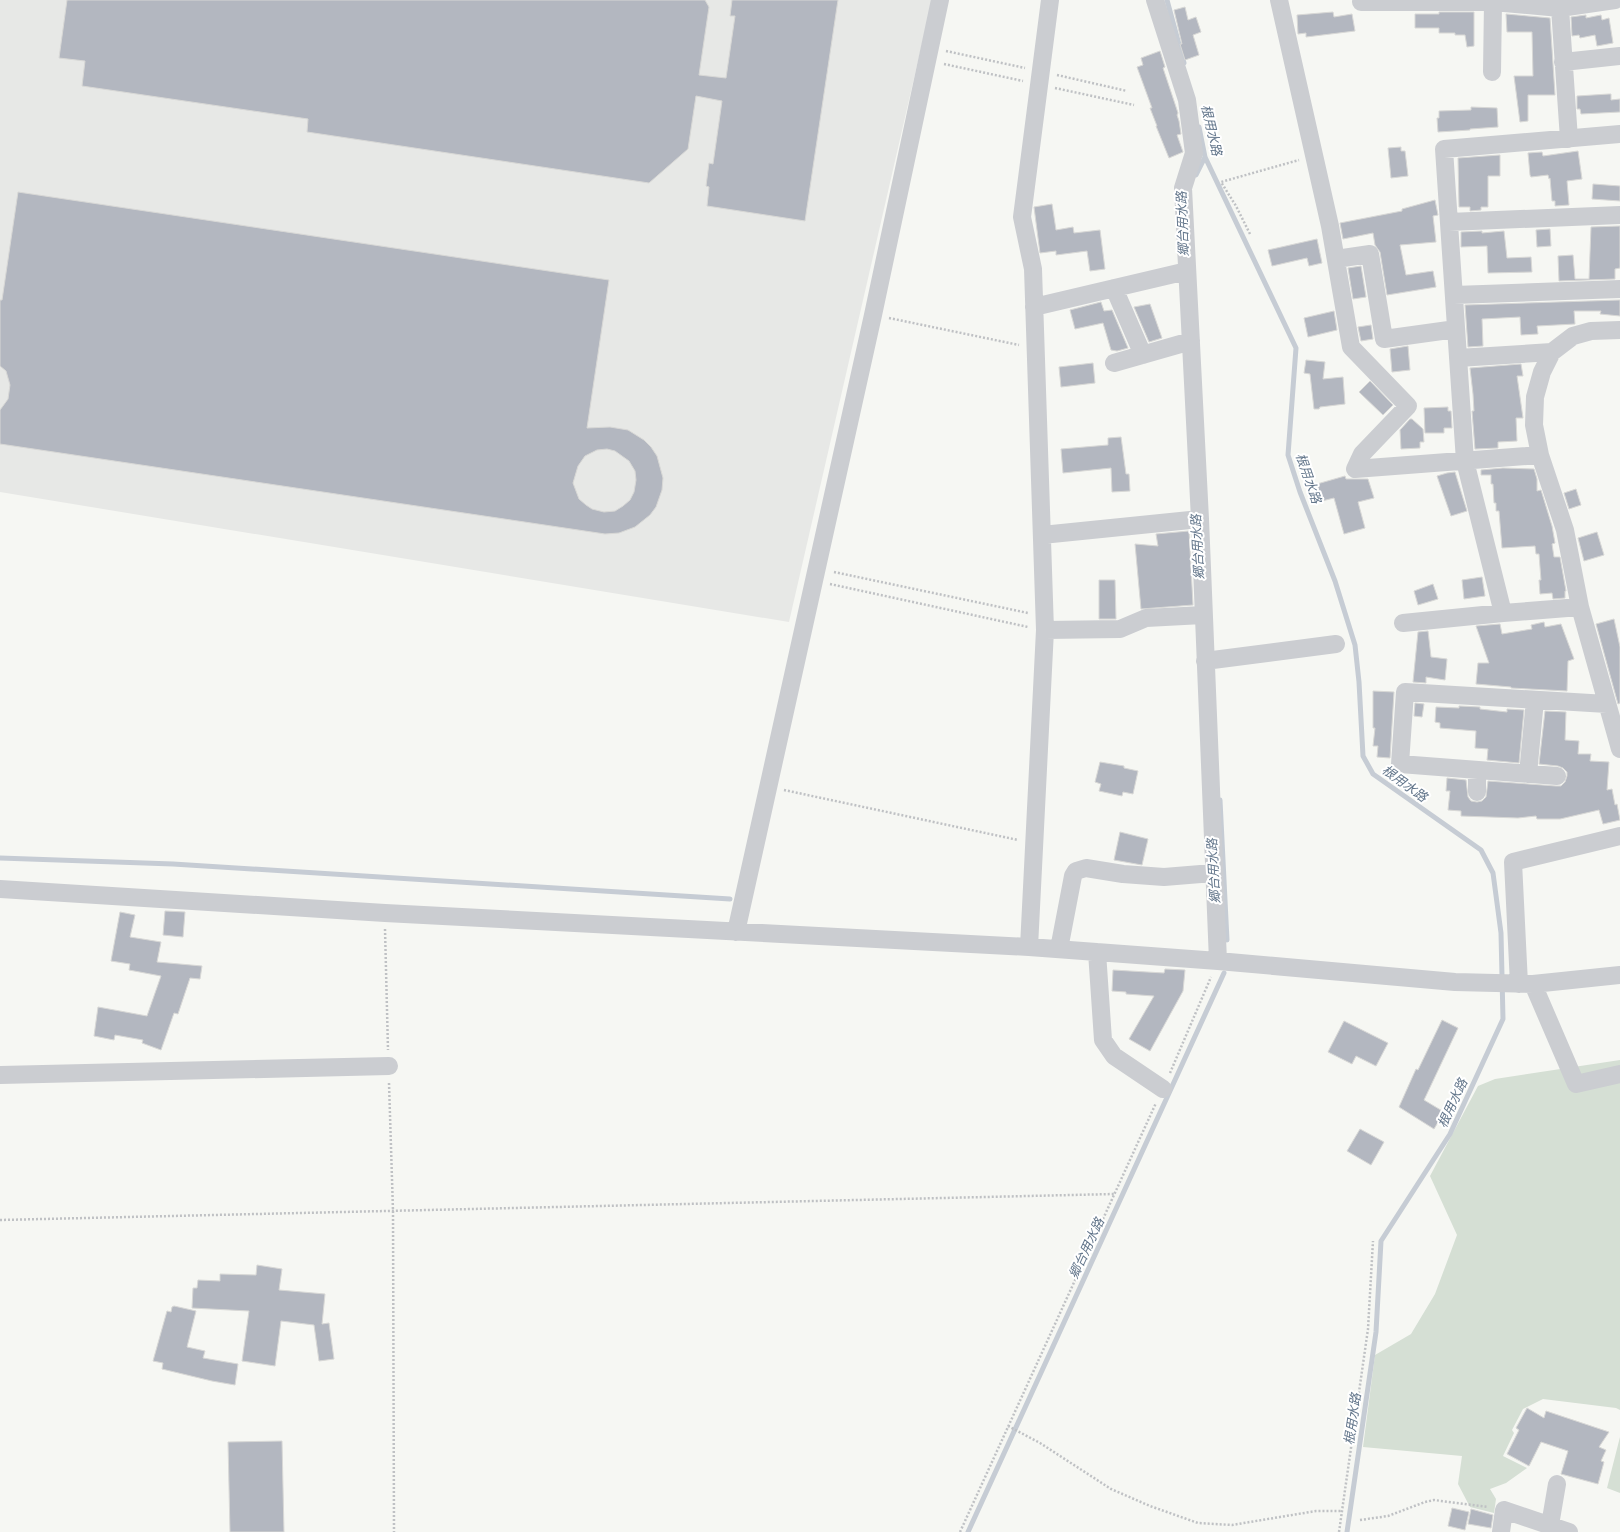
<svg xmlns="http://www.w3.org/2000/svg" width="1620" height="1532" viewBox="0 0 1620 1532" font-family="Ubuntu,'Noto Sans JP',sans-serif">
<rect width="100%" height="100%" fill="#f6f7f3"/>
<path fill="#e7e8e6" d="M0 0H932L789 622 0 492Z"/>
<path fill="#d5dfd4" d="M1620 1060V1410L1616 1408 1543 1399 1523 1409 1512 1430 1514 1433 1503 1456 1527 1468 1506 1483 1490 1489 1496 1499 1494 1513 1470 1507 1458 1484 1462 1456 1363 1447 1375 1355 1411 1334 1435 1294 1457 1235 1430 1176 1478 1086 1495 1079Z
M1620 1437V1493L1607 1488Z"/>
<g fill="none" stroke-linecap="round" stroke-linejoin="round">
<path stroke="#c6ccd4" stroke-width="5" d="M1167 0 1184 63
M1199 127 1205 157 1296 348 1288 455 1300 492 1335 581 1355 645 1359 682 1363 756 1373 774 1481 850 1493 873 1501 933 1503 1019 1450 1134 1381 1241 1376 1332 1347 1532
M1196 175 1205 157
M1220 800 1227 940
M0 858 173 864 730 899
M968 1532 1224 973"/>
</g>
<path fill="#b3b7c0" stroke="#d8d8d6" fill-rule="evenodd" d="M67 0H705L709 7 699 75 726 78 735 16H730L732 0H838L805 221 707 206 709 187 706 186 709 163 713 164 722 101 696 96 688 149 649 183 307 132 308 119 82 86 85 61 59 58Z
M1185 7 1188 20 1196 17 1201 32 1193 35 1199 55 1185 60 1180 44H1182L1174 10Z
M1333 12 1334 17 1352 14 1355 31 1306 37V33L1298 34 1297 15Z
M1439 12H1474V46L1467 47 1465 35H1455V33H1439V28H1415V14H1439Z
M1506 14 1550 18 1555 95H1528V121L1520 122 1514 76H1533L1532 32H1507Z
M1586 15V18L1601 15 1602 20 1609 18 1613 43 1597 46 1595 35 1580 38 1579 35 1572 36 1571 17Z
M1160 51 1165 67 1163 68 1178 113 1177 115 1179 121 1181 134 1177 135 1183 152 1169 158 1156 126H1157L1150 108H1152L1137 67 1143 65 1141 58Z
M1609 94H1611V100L1620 99V112L1581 114 1580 109H1577V96Z
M1471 107 1497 108 1498 127 1470 129V130L1438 132 1437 118H1439V111L1471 110Z
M1401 147V151H1405L1408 176 1391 178 1388 148Z
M1578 151 1582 179 1567 181 1569 205 1555 206V201H1552L1550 178 1549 179 1548 175 1531 177 1530 175 1528 153 1542 152 1543 156Z
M1500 155V176H1488V207H1481V210L1470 211V207H1459L1458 158Z
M1593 184 1620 186V201L1592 199Z
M18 192 609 280 587 428 610 427 628 430 644 440 651 447 657 456 663 478 662 490 656 507 650 515 635 527 619 533 605 534 0 444V410L8 399 10 385 6 371 0 366V300H2ZM607 449 615 451 629 461 635 471 636 480 634 492 630 500 623 506 615 511 604 512 592 509 586 505 579 499 573 483 578 466 585 456 597 450Z
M1435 200 1438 215 1433 216 1436 242 1400 245 1406 275 1433 271 1436 287 1387 295 1380 252 1375 245 1373 233 1343 239 1340 223 1402 211V209Z
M1052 204 1056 230 1073 227 1074 233 1100 230 1105 269 1090 271 1087 251 1056 255V251L1040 253 1034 207Z
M1620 226V268L1615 269V279L1559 281 1558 256 1573 255 1575 279H1589L1591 227Z
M1550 229 1551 246 1537 247 1536 230Z
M1482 231V233L1504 231 1507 258 1531 257 1532 272 1488 273 1487 246 1461 247V232Z
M1317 239 1322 263 1309 266 1307 258 1272 266 1268 250Z
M1361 266 1366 297 1353 299 1348 268Z
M1620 300V316L1600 314 1601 311H1574L1575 324 1537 326 1538 334 1521 335 1520 317 1482 319 1483 346 1468 347 1465 305Z
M1101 302 1104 311 1112 310 1128 348 1117 351 1111 350 1103 323 1075 329 1070 310Z
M1150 304 1162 338 1149 342 1134 307Z
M1334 311 1337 330 1308 337 1304 318Z
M1371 325 1373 339 1361 341 1358 327Z
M1408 346 1410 370 1392 372 1390 349Z
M1306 360 1325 362 1323 379 1343 377 1345 404 1320 407 1319 409H1314L1310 374 1304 373Z
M1093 363 1095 383 1061 387 1059 367Z
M1521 364 1523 376H1517L1523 418H1516L1517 441 1498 442V448L1475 449 1472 411H1474L1473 394 1470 368Z
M1370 381 1393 405 1383 415 1359 392Z
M1448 407V411H1451L1452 428H1444V433H1425L1424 408Z
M1410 419H1412L1423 429 1424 442H1420V448L1401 449 1400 430Z
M1121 437 1126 474H1129L1130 491 1112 492 1111 468 1063 473 1061 449 1108 445V438Z
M1503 468 1534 469 1537 479V491L1541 490 1552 526 1555 543 1552 544 1554 557H1560L1566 591H1565V598L1553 599 1552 593 1540 594 1539 580H1541L1539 554H1536L1535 546 1502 548 1499 511H1496V503H1494L1493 484H1491V475H1481V470Z
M1455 472 1467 511 1451 516 1437 476 1447 473Z
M1345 476 1346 479H1368L1374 498 1358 502 1365 528 1344 534 1334 498 1322 501 1317 484Z
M1576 489 1581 505 1569 509 1564 493Z
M1189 531 1193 605 1141 609 1135 544 1158 546 1156 534Z
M1597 532 1604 555 1584 561 1578 538Z
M1482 577 1485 596 1464 599 1462 580Z
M1099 580H1115L1116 619H1099Z
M1433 584 1438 599 1418 605 1414 591Z
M1614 619 1620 647V703L1618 704 1596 624Z
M1544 622 1545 627 1561 624 1574 659 1568 661 1567 691 1511 688V687L1476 684 1478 663H1489L1476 626 1500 624 1502 634 1532 629 1531 625Z
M1428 631 1431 657 1447 659 1445 680 1426 677V683L1413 682 1418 632Z
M1373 691 1394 692 1390 758 1377 757 1378 746H1373L1375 728H1373Z
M1415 703 1424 704 1422 717 1414 716Z
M1459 706 1480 707V709L1507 712V709L1524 710 1519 763 1487 760 1488 749 1475 748 1476 731 1440 728V723L1435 722 1436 707 1459 708Z
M1545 711 1566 712 1565 740 1579 741 1578 754H1591L1590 761 1609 762 1607 790 1612 789 1615 805 1617 804 1620 820 1603 824 1599 810 1560 819H1537L1536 816 1518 818 1461 816V811L1448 810 1450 791H1446L1447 778 1466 780 1468 797 1471 801 1477 802 1482 801 1486 797 1488 781 1556 786H1561L1565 782 1567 776V772L1563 768 1558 766 1539 764Z
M1100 762 1124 766V768L1138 771 1133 794 1123 792 1122 796 1099 791 1101 784 1095 782Z
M1120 832 1148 839 1142 865 1114 860Z
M165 911 185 912 183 937 163 935Z
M120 912 135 915 130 937 161 942 157 962 202 966 200 979 190 978 178 1014 174 1013 161 1050 142 1043 143 1040 115 1035 114 1040 94 1036 98 1007 147 1016 161 976 129 970 130 964 111 961Z
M1165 969 1185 970 1183 991 1150 1051 1129 1039 1154 996 1126 994V992L1112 991 1113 970 1164 973Z
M1442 1020 1458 1028 1424 1100 1444 1112 1434 1129 1399 1107 1416 1069 1418 1070Z
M1344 1021 1388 1043 1376 1066 1356 1056 1352 1064 1328 1052Z
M1360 1129 1384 1142 1371 1165 1347 1151Z
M257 1265 282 1269 279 1290 325 1294 322 1324 329 1323 334 1359 319 1361 314 1325 281 1321 275 1366 242 1361 249 1311 192 1308 193 1288H197L198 1280 220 1281V1274L256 1275Z
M174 1306 196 1311 187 1347 205 1351 203 1358 238 1364 235 1385 212 1381 162 1369 163 1363 153 1361 167 1311 171 1312 172 1307Z
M1527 1408 1544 1418 1546 1411 1609 1432 1599 1447 1606 1450 1601 1461 1604 1462 1598 1484 1561 1474 1568 1451 1541 1442 1529 1466 1507 1454 1519 1430 1516 1428Z
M282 1441 284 1532H230L228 1442Z
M1452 1508 1469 1512 1465 1530 1448 1526Z
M1471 1509 1493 1515 1491 1528 1468 1524Z"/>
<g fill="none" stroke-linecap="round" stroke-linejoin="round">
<path stroke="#bfc1c4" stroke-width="2.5" stroke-dasharray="2 2" stroke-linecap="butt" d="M946 51 1025 68
M944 64 1023 81
M1057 75 1127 91
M1055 88 1134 105
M1250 234 1236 206 1221 182 1299 160
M889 318 1019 345
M834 572 1028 613
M830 584 1028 627
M784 790 1018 840
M385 929 388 1050
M1170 1073 1211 977
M389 1083 393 1211 394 1532
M0 1220 1114 1194
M1008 1426 1040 1443 1111 1489 1150 1506 1198 1523 1232 1525 1316 1511H1342
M1360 1520 1388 1516 1425 1502 1434 1500 1488 1507
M960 1532 1156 1103
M1339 1532 1368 1329 1373 1241"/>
<path stroke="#cbcdd1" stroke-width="18" d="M1155 0 1187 100 1194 153 1183 188 1200 519 1218 961
M1279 0 1330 226 1351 347 1408 406 1362 454 1355 469 1540 455
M1361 2H1493L1560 8
M1563 62 1620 56
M1492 72 1493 2
M1569 139 1560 8 1615 0
M1449 222 1620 215
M1336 259 1370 254 1384 339 1456 329
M1114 288 1143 355
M1454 295 1620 289
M1034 307 1187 271
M1620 330 1591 331 1573 336 1552 352 1542 372 1535 397 1534 425 1540 455 1565 530 1580 607 1620 749
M1458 358 1552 352
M1114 363 1191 341
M1042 535 1200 519
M1580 607 1503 613 1465 461 1444 149 1620 134
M1403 623 1503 613
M1045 630 1120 629 1146 618 1203 615
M1205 661 1336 644
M1528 774 1535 700
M1557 776 1400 764 1405 692 1607 704
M1477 792V770
M0 889 385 913 1029 947 1218 961 1455 982 1533 984 1620 975
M736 932 873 315 940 0
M1029 947 1045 630 1033 269 1022 217 1050 0
M1059 949 1073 876 1076 871 1086 868 1123 874 1164 877 1213 873
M1097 952 1103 1040 1114 1056 1163 1089
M1519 984 1513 862 1620 836
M1533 984 1576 1084 1620 1074
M0 1075 389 1066
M1550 1525 1557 1484
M1501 1532 1504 1510 1569 1532"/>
</g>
<g text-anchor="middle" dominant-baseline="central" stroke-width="4" stroke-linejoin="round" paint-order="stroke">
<g font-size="13" font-style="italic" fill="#63768b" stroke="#fff">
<text transform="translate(1212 130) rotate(77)">根用水路</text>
<text transform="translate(1182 224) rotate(-92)">郷台用水路</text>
<text transform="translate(1309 478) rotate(71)">根用水路</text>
<text transform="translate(1197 547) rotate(-93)">郷台用水路</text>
<text transform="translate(1405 783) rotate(36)">根用水路</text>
<text transform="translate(1213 871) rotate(-93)">郷台用水路</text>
<text transform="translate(1452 1103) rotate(-65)">根用水路</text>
<text transform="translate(1086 1248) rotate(-65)">郷台用水路</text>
<text transform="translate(1352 1419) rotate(-82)">根用水路</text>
</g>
</g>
</svg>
